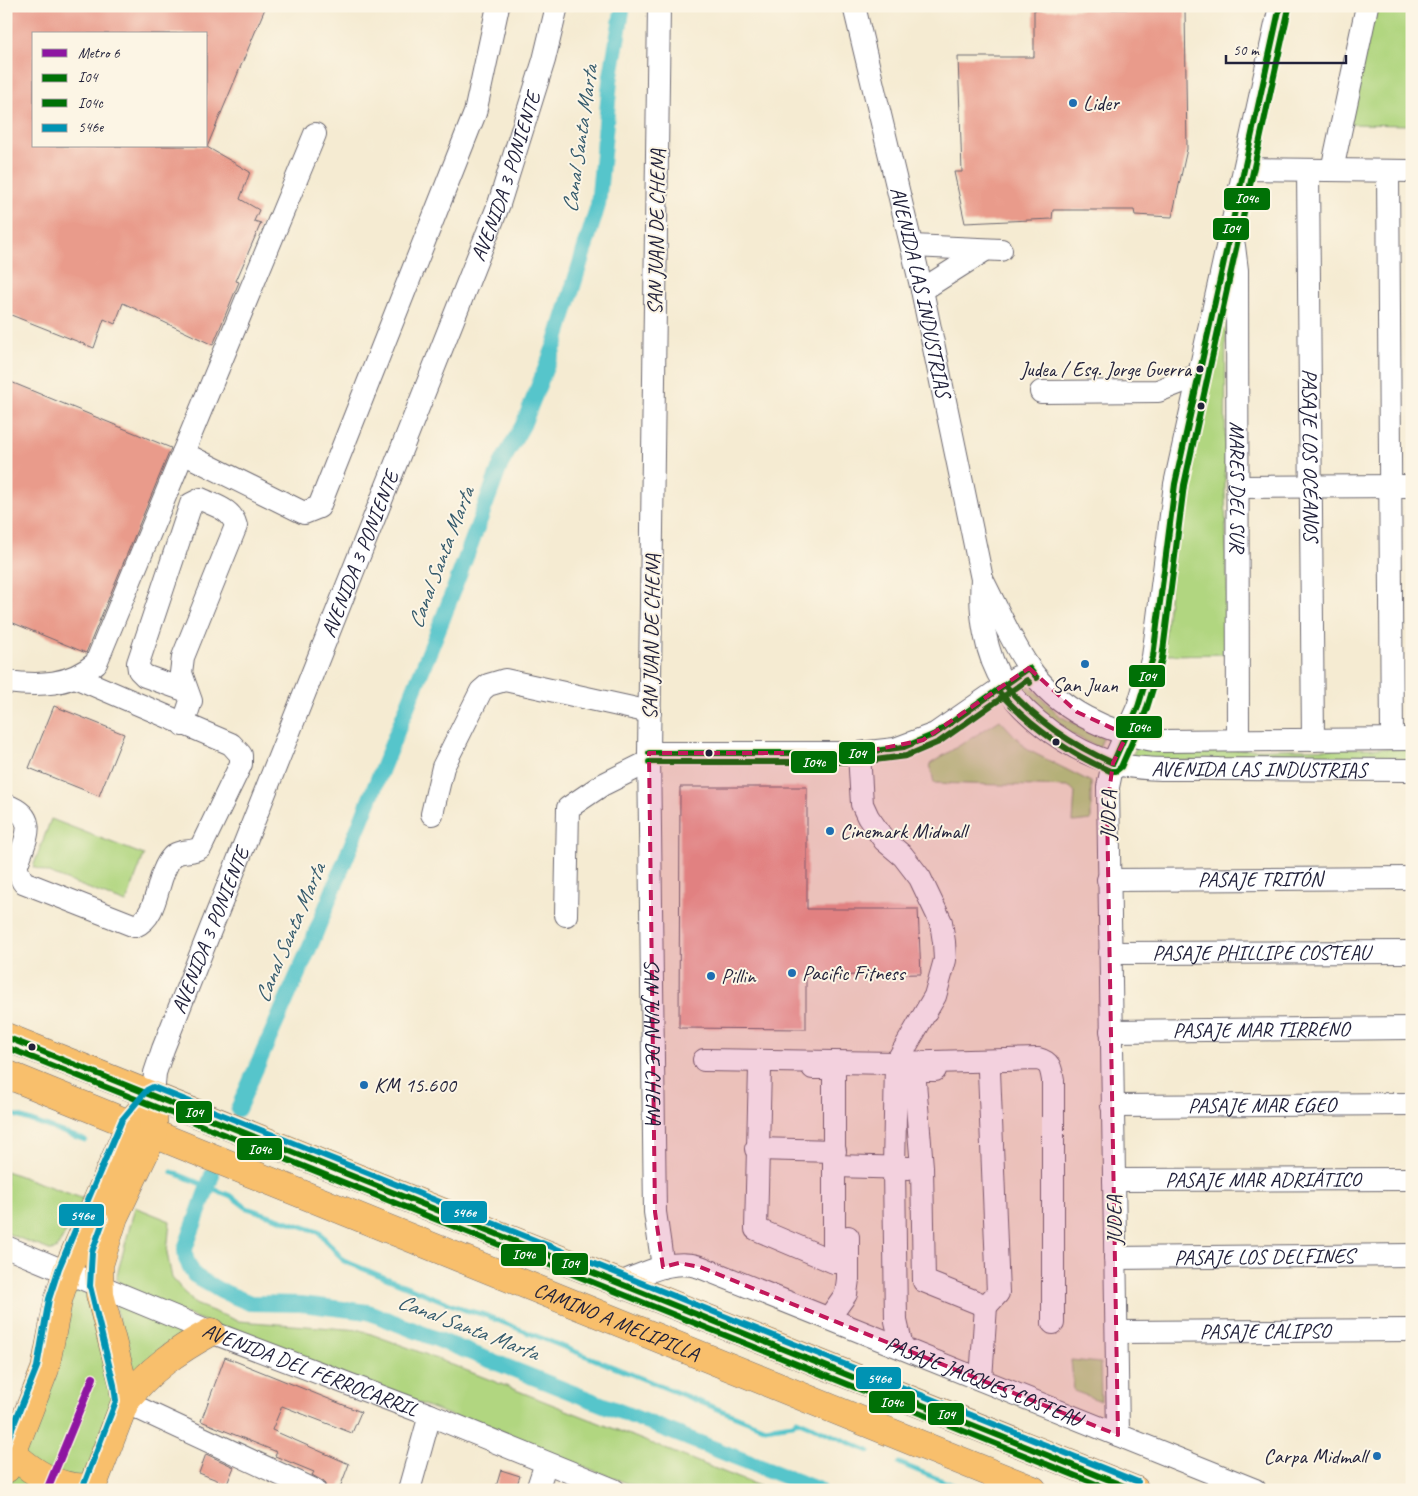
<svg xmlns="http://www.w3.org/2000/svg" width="1418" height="1496" viewBox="0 0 1418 1496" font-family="Caveat,sans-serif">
<rect width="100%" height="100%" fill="#fcf5e5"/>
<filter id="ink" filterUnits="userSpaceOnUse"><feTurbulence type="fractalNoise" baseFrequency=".02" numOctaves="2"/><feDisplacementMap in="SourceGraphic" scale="10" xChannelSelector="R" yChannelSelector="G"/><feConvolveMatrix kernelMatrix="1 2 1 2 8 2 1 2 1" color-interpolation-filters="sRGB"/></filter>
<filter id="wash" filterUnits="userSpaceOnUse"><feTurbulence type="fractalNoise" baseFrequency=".0096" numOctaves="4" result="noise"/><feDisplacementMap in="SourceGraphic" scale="20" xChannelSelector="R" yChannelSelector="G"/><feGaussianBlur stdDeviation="1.12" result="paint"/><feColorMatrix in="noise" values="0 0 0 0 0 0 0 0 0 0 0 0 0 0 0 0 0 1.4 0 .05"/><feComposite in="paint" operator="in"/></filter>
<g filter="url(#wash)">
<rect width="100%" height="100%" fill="#f5ebd2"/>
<path fill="#b1d680" stroke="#6a7c5e" d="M1374 6H1412V125L1347 124Z
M1226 296 1225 490 1229 654 1163 655 1181 485Z
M1026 682 1060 716 1103 738 1099 748 1054 725 1017 690Z
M1000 720 1028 750 1091 782V820L1073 822 1075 792 1070 787 934 783 930 764Z
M1136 748 1166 750 1412 748V764L1130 760Z
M51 819 144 855 126 903 33 867Z
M6 1171 84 1199 57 1248 52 1251 6 1233Z
M135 1207 170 1221 167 1253 172 1278 195 1304 238 1321 360 1330 412 1349 769 1490H645L126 1291 116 1279Z
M70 1287 94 1296 118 1385 86 1490H8L63 1345 69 1321Z
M116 1301 173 1325 180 1332 181 1341 135 1379 117 1314Z
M1071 1360 1100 1363 1101 1401 1074 1391Z"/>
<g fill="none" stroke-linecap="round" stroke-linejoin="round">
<path stroke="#57c5cb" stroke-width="5" d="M6 1112 85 1140
M172 1172 231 1196 247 1208 319 1232 344 1261 465 1310 482 1314 765 1428 793 1424 797 1420 869 1451
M899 1463 965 1490"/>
<path stroke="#57c5cb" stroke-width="16" d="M238 1109 312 942 443 618 501 464 523 425 556 342 598 205 610 81 623 6
M212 1175 185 1249 186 1259 194 1275 219 1290 250 1303 301 1304 368 1312 819 1490"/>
</g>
<g id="blocks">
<path fill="#e99b8b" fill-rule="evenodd" d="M6 6H266L207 147 250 172 240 199 259 210 254 221 261 223 236 281 239 282 213 345 123 303 115 324 104 319 94 348 6 313ZM34 34H206V146H34Z
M1127 6 1185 9 1187 149 1172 217 1135 215 1134 210H1053L1052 219 965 223 954 172H962L958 57H1034V10L1127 9Z
M6 380 171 448 86 653 6 620Z
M54 706 124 734 99 796 29 768Z
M680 787H807V909H918L921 974 806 976V1029L679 1028Z
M225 1357 361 1412 352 1433 282 1406 272 1430 349 1464 339 1490H327L324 1482 312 1475 314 1472 275 1456 277 1452 201 1421Z
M206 1454 234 1467 227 1484 199 1473Z
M501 1470 520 1476 515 1490H495Z"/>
</g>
</g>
<g filter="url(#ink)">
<use href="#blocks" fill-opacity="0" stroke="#6c6870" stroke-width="1"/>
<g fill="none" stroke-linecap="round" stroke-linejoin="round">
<g stroke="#6c6870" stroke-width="24">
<g id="minor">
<path id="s1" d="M659 6 649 753 655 1212 663 1267"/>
<path id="s2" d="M854 6 922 290 982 579C979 613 985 654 1004 684 1027 720 1072 751 1113 763 1146 772 1185 768 1219 769 1283 769 1347 770 1412 770"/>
<path d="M1245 169 1412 171"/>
<path id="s3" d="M1308 170 1313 740"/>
<path d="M1332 170 1367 6"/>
<path d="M1388 171 1392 739"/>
<path d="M912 246 1001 250"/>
<path id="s4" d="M1234 246 1237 270 1238 740"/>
<path d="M922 290 985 250"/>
<path d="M1041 392 1158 391 1199 375"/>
<path d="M183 453 304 513 319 507 475 113 498 6"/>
<path d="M1238 487 1412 486"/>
<path d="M983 581C998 610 1010 639 1028 666 1057 710 1109 734 1160 741L1412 739"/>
<path d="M6 682C40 686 69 686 96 663L315 134"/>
<path d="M183 725 191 701 181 673 183 657 236 526C232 509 215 506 201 499L191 504 138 663 139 670 145 676 187 691"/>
<path d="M649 753H859L895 749 935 734 1017 677"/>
<path d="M859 753 862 804 868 817 884 840 903 856 920 878 941 922 944 942 945 960 935 996 896 1063 894 1168 896 1321 902 1347"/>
<path d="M6 805C42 818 24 840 16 868L23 882 135 926C160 916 155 876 172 857 179 849 192 854 201 847L241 764V755L231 744 75 677"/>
<path d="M432 814 443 767 481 691 488 685 505 680 650 712"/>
<path id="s5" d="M1108 880 1412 878"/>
<path d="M566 915 568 808 602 785 650 761"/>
<path id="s6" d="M1110 953 1412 952"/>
<path id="s7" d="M1111 1031 1412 1028"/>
<path d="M704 1060 896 1063 1038 1059C1050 1062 1051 1068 1053 1080V1323"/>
<path d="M760 1068 756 1229 834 1262V1068H813"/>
<path d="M935 1070H914L922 1167 924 1281 986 1306"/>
<path id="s8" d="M153 1096 155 1073 163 1049 499 204 544 60 557 6"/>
<path id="s9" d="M1112 1106 1412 1104"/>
<path d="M756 1149 835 1151"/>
<path d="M835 1166 909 1168"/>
<path id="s10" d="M1114 1180 1412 1179"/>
<path id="s11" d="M6 1247 211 1332 430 1415 614 1490"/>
<path id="s12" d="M1115 1258 1412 1255"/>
<path id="s13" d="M620 1283C646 1273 672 1258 700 1267L1255 1490"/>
<path d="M986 1306 998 1293 989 1071"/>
<path d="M829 1318 846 1294 848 1279V1237"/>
<path id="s14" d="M1117 1332 1412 1330"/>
<path d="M981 1379 986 1306"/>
<path d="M125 1402 314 1490"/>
<path d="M1118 1435 1108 787 1113 763 1138 707 1153 657 1175 484 1280 6"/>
<path d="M409 1490 430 1415"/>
<path d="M537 1490 546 1463"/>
</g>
</g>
<g stroke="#6c6870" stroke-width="29">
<g id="major">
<path d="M6 1037 1135 1490"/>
<path id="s15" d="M6 1074 1033 1490"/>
<path d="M125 1402C147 1371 178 1350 211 1332"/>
<path d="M12 1453C34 1474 62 1491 93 1487"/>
<path d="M6 1469 45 1369 58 1301 67 1271 130 1124 142 1109"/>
<path d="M91 1490 125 1402 123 1383 100 1295 99 1265 114 1217 154 1133 153 1115"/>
</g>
</g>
<use href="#minor" stroke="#fff" stroke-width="22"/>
<use href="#major" stroke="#f8bf6c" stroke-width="28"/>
<g stroke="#fcf5e5" stroke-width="10">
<path id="bus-1" d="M1005 685C1036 721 1070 744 1113 763L1138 707 1153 657 1175 484 1280 6
M649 753H859L904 747 935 734 1029 668 1037 678
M6 1037 1134 1490"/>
</g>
<g stroke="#fcf5e5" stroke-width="10">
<path id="bus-2" d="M998 691C1030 727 1066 752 1110 771H1116L1121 767 1146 711 1162 659 1184 485 1289 8
M649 762H859L906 756 939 742 1027 680 1030 683
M6 1047 1111 1490"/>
</g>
<g stroke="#fcf5e5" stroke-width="10">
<path id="bus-3" d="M6 1444 37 1367 49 1299 59 1268 122 1120 147 1090 153 1087 1138 1482
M83 1487 116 1401 114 1385 90 1286 92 1252 104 1219"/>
</g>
<use href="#bus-1" stroke="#007106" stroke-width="6"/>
<use href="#bus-2" stroke="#007106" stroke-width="6"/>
<use href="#bus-3" stroke="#0093b3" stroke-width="6"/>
<g stroke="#fcf5e5" stroke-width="11">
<path id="metro-1" d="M47 1490 93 1378"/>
</g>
<use href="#metro-1" stroke="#8e16a1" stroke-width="8"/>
</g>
</g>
<path fill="#c2185b" fill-opacity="0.2" stroke="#c2185b" stroke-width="4" stroke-dasharray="10 6" stroke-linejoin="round" d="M1029 668 1077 712 1127 735 1113 763 1107 807 1118 1435 700 1267 679 1263 663 1267 655 1212 649 753H859L923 740Z"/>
<g fill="#1f6fb2" stroke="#fcf5e5" stroke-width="2">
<circle cx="1073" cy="103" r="5"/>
<circle cx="1085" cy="664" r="5"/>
<circle cx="830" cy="831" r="5"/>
<circle cx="792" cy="973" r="5"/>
<circle cx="711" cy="976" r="5"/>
<circle cx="364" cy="1085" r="5"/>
<circle cx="1377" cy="1456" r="5"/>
</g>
<g fill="#22223b" stroke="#fcf5e5" stroke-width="2">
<circle cx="1200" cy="369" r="4.5"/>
<circle cx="1201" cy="406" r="4.5"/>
<circle cx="1056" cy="742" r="4.5"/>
<circle cx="709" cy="753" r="4.5"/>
<circle cx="32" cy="1047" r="4.5"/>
</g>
<g text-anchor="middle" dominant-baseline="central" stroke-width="4" stroke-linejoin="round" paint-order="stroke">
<g font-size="20" fill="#22223b" stroke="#fcf5e5" text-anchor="end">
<text x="1191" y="369">Judea / Esq. Jorge Guerra</text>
</g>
<g font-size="21" fill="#22223b" stroke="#fcf5e5" text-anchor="start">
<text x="1083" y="103">Lider</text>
<text x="1085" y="685" text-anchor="middle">San Juan</text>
<text x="840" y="831">Cinemark Midmall</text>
<text x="802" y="973">Pacific Fitness</text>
<text x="721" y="976">Pillin</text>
<text x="374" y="1085">KM 15.600</text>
<text x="1367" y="1456" text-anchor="end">Carpa Midmall</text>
</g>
<g font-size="21" fill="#22223b" stroke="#fcf5e5">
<text stroke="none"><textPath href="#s8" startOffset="986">AVENIDA 3 PONIENTE</textPath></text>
<text transform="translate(656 232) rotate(-89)">SAN JUAN DE CHENA</text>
<text stroke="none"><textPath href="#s2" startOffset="294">AVENIDA LAS INDUSTRIAS</textPath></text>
<text stroke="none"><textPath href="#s3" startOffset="285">PASAJE LOS OCÉANOS</textPath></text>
<text stroke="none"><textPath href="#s4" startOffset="241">MARES DEL SUR</textPath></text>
<text stroke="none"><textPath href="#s8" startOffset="581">AVENIDA 3 PONIENTE</textPath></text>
<text transform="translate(651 637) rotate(-89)">SAN JUAN DE CHENA</text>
<text stroke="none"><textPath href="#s2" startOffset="980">AVENIDA LAS INDUSTRIAS</textPath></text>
<text transform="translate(1108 815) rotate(-89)">JUDEA</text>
<text stroke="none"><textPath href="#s5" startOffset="152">PASAJE TRITÓN</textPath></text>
<text stroke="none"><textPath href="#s8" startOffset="176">AVENIDA 3 PONIENTE</textPath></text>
<text stroke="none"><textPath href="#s6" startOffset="151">PASAJE PHILLIPE COSTEAU</textPath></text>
<text stroke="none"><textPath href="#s7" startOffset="150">PASAJE MAR TIRRENO</textPath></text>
<text stroke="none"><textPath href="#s1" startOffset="1036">SAN JUAN DE CHENA</textPath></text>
<text stroke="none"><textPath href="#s9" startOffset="150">PASAJE MAR EGEO</textPath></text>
<text stroke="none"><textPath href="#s10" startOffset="149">PASAJE MAR ADRIÁTICO</textPath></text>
<text transform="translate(1114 1220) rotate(-91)">JUDEA</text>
<text stroke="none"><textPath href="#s12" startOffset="149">PASAJE LOS DELFINES</textPath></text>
<text stroke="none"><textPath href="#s15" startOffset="659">CAMINO A MELIPILLA</textPath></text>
<text stroke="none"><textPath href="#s14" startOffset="148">PASAJE CALIPSO</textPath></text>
<text stroke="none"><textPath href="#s11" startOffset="328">AVENIDA DEL FERROCARRIL</textPath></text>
<text stroke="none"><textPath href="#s13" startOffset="389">PASAJE JACQUES COSTEAU</textPath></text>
</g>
<g font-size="22" font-style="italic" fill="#355b6d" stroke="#fcf5e5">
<text transform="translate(580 139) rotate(-82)">Canal Santa Marta</text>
<text transform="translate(441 558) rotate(-69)">Canal Santa Marta</text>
<text transform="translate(290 933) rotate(-67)">Canal Santa Marta</text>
<text transform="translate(468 1327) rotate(21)">Canal Santa Marta</text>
</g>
</g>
<g stroke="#fcf5e5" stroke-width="2">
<rect x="1223" y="187" width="48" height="24" rx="5" fill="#007106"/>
<rect x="1212" y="217" width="38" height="24" rx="5" fill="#007106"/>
<rect x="1128" y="664" width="38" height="24" rx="5" fill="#007106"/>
<rect x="1115" y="715" width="48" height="24" rx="5" fill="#007106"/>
<rect x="838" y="741" width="38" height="24" rx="5" fill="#007106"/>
<rect x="790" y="750" width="48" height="24" rx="5" fill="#007106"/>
<rect x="175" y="1100" width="38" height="24" rx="5" fill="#007106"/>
<rect x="236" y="1137" width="47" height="24" rx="5" fill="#007106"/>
<rect x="440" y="1200" width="48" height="24" rx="5" fill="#0093b3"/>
<rect x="58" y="1203" width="47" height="24" rx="5" fill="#0093b3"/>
<rect x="500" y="1243" width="47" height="24" rx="5" fill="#007106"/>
<rect x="551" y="1252" width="38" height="24" rx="5" fill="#007106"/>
<rect x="855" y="1366" width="47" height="24" rx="5" fill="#0093b3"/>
<rect x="868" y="1390" width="48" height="24" rx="5" fill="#007106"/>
<rect x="927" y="1402" width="38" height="24" rx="5" fill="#007106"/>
</g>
<g font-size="14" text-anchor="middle" font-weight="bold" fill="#fff">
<text x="1247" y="203">I04c</text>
<text x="1231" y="233">I04</text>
<text x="1147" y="681">I04</text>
<text x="1139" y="732">I04c</text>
<text x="857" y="758">I04</text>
<text x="814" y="767">I04c</text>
<text x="194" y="1117">I04</text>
<text x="260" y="1154">I04c</text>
<text x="464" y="1217">546e</text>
<text x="82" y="1220">546e</text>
<text x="524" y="1259">I04c</text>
<text x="570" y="1268">I04</text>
<text x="879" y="1383">546e</text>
<text x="892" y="1407">I04c</text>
<text x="946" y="1419">I04</text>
</g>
<rect width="1418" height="1496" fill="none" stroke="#fcf5e5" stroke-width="25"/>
<rect x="32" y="32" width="175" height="115" fill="#fcf5e5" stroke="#a5a1a1"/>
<rect x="42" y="49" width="25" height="8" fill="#8e16a1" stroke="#a5a1a1"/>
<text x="78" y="58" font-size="15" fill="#22223b">Metro 6</text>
<rect x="42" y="74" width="25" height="8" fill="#007106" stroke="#a5a1a1"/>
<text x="78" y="82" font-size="15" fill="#22223b">I04</text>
<rect x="42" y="99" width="25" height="8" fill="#007106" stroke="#a5a1a1"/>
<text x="78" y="108" font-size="15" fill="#22223b">I04c</text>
<rect x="42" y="124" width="25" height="8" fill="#0093b3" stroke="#a5a1a1"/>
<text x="78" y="132" font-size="15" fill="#22223b">546e</text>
<path d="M1226 55v8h120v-8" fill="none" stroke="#22223b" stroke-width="2.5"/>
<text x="1233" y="55" font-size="15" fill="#22223b" stroke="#fcf5e5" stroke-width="4" paint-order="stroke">50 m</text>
</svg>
